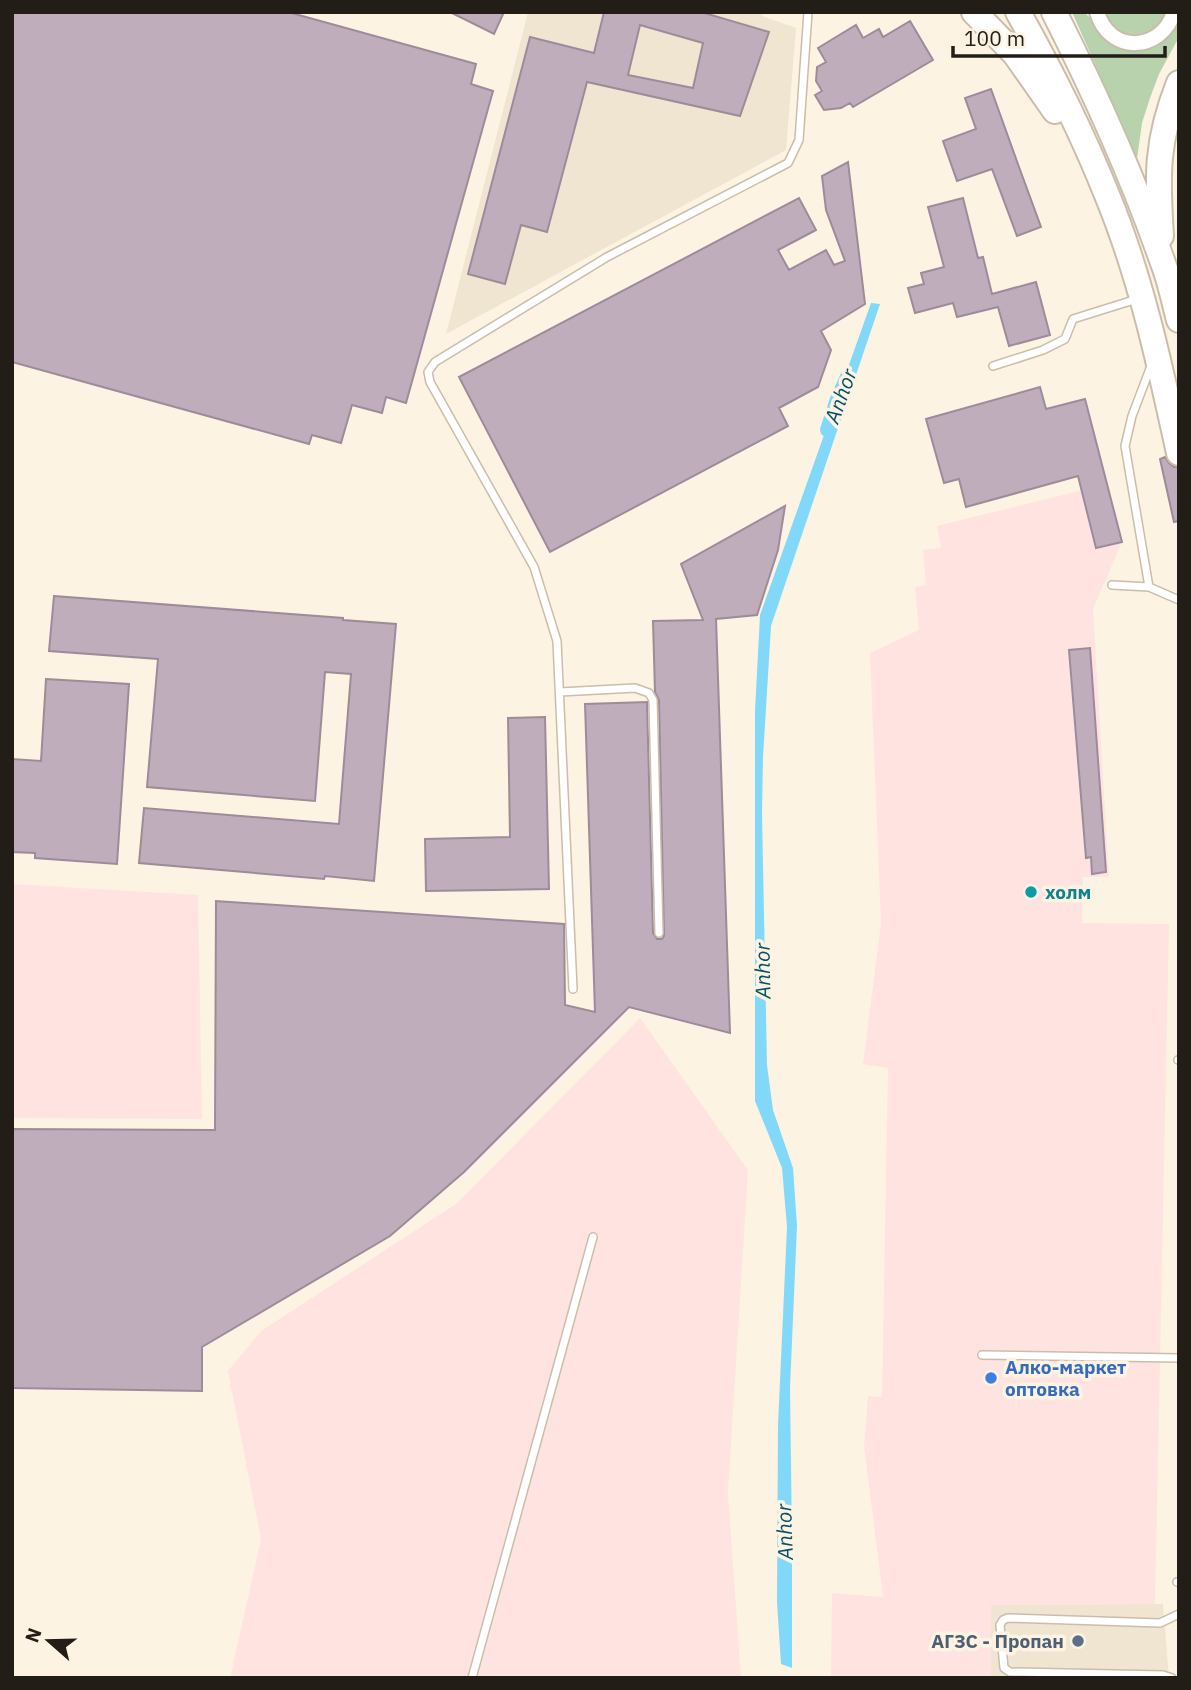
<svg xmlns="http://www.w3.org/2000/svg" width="1191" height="1690" viewBox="0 0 1191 1690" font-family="'IBM Plex Sans',sans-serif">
<rect width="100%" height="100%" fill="#fdf3e2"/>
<path fill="#efe5d0" d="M528 12H762V16L796 28 786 150 446 334Z
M1163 1604 1169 1678H991L990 1605Z"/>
<path fill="#fee3e0" d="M1107 484 1122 542 1093 609 1109 877H1083L1082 923 1169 924 1155 1604 991 1605V1678H831L832 1593 883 1597 864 1447 868 1396 882 1397 888 1068 863 1064 881 923 870 653 919 630 915 587 926 585 923 550 941 548 937 526Z
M12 884 198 895 202 1119 12 1118Z
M640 1018 748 1170 728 1493 741 1678H230L261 1539 228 1371 261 1331 456 1204Z"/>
<path fill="#b8d2ae" d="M1072 12H1084L1096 24 1133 48 1179 12V37L1159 74 1150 98 1142 123 1137 159Z
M1103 12H1169L1151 35C1125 39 1115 38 1103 12Z"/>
<path fill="#82d8f8" d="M871 303 880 304 771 626 763 757 762 814 767 1065 773 1110 793 1168 797 1226 790 1388 792 1539V1668L781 1664 777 1602 778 1425 787 1227 782 1168 755 1101V711L760 615Z"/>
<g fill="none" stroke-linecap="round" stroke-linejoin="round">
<path stroke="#82d8f8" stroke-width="14" d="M827 430 837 399 847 377"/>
</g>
<path fill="#c0adbc" stroke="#9e8b9a" stroke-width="2" fill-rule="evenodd" d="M12 12H288L476 64 471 84 493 91 406 403 386 397 382 413 352 405 341 443 312 435 309 444 12 362Z
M450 12H504L494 34Z
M604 12H701L769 32 740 116 587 82 547 232 521 225 505 284 468 274 530 37 594 53ZM640 25 703 43 693 88 628 75Z
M910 21 933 60 853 107 850 103 841 108 824 110 815 95 822 91 816 81 817 67 826 62 818 48 856 25 863 38 879 29 883 37Z
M991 89 1019 167 1041 227 1017 236 992 169 957 181 943 141 976 129 965 98Z
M848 162 865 304 821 331 831 350 818 387 779 408 788 426 550 552 459 377 799 198 816 230 778 250 789 270 826 250 834 265 845 261 826 210 822 176Z
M963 198 978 258 983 257 992 294 1036 282 1050 335 1009 346 998 307 957 317 953 303 915 313 908 288 924 284 921 273 944 267 928 207Z
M1040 387 1046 409 1085 399 1122 542 1096 548 1078 476 966 507 959 479 944 483 926 419Z
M1165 457 1169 463 1174 467H1179V521L1174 522 1160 459Z
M785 506 778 550 757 615 716 619 730 1033 629 1007 464 1172 390 1236 202 1347V1391L12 1388V1129L215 1130 216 901 564 924 565 1005 595 1012 585 704 647 702 653 933 657 939H662L664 936 659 700 655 692 653 621 703 620 681 564Z
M54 596 343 618V620L396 624 374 881 325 876 324 879 139 863 144 808 339 824 351 674 325 672 315 801 147 787 158 659 49 651Z
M1090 648 1106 872 1092 874 1091 857 1086 858 1069 650Z
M46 679 129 684 117 864 35 858V853L12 852V759L41 761Z
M545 717 549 889 426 891 425 839 510 837 508 718Z"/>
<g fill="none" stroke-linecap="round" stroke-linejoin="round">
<g stroke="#cabeaa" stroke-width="10">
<path id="service" d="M993 366 1043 350 1065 339 1073 319 1137 299
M1151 366 1132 416 1125 446 1149 587 1179 600
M1112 585 1149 587
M560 692 635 688 649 693 653 700 659 933
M573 989 557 641 534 567 430 382 428 372 435 362 607 257 788 163 799 140 808 12
M1178 1060H1179
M982 1355 1179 1358
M1177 1582H1179
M472 1678 593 1237
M1172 1678 1163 1675 1010 1672 1004 1668 1000 1625 1003 1620 1008 1618 1160 1623 1179 1614"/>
</g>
<g stroke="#cabeaa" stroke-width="18">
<path id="minor" d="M1097 12C1109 54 1161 53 1174 12"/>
</g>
<g stroke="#cabeaa" stroke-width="28">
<path id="trunk" d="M974 12 1015 54 1055 111
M1018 12C1051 71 1082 132 1107 195 1141 277 1160 366 1179 453
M1054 12C1095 93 1133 177 1163 263 1170 281 1174 301 1179 320
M1161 236C1157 176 1156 141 1179 83"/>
</g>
<use href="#service" stroke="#fff" stroke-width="7"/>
<use href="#minor" stroke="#fff" stroke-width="14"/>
<use href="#trunk" stroke="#fff" stroke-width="24"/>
</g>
<circle fill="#0f9aa8" stroke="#fdf3e2" stroke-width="2.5" cx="1031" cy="892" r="7"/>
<circle fill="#3f7fe0" stroke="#fdf3e2" stroke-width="2.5" cx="991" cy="1378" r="7"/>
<circle fill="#5c6f8a" stroke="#fdf3e2" stroke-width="2.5" cx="1078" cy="1641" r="7"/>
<g text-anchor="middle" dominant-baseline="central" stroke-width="7" stroke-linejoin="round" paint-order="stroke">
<g font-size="19" font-weight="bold" fill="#0d838f" stroke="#fdf3e2" text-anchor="start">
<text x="1045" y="892">холм</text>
</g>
<g font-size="19" font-weight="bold" fill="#366cbe" stroke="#fdf3e2" text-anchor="start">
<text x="1005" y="1367">Алко-маркет<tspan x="1005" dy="22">оптовка</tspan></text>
</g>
<g font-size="19" font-weight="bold" fill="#4e5e75" stroke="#fdf3e2" text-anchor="end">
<text x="1064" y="1641">АГЗС - Пропан</text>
</g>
<g font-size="21" font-style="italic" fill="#045267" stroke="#fdf3e2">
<text transform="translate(840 396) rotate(-70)">Anhor</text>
<text transform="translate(762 971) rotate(-91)">Anhor</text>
<text transform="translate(784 1532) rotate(-92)">Anhor</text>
</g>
</g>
<rect width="1191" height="1690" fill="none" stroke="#221d16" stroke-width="28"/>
<g transform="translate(49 1641) rotate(290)" stroke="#fdf3e2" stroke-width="5" paint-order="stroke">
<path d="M0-5L12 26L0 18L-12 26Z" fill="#221d16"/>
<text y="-10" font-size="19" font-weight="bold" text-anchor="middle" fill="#221d16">N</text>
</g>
<path d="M953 46v10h212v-10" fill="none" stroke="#221d16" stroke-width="3.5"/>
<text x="964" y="46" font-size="21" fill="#221d16" stroke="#fdf3e2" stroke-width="5" paint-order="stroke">100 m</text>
</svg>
